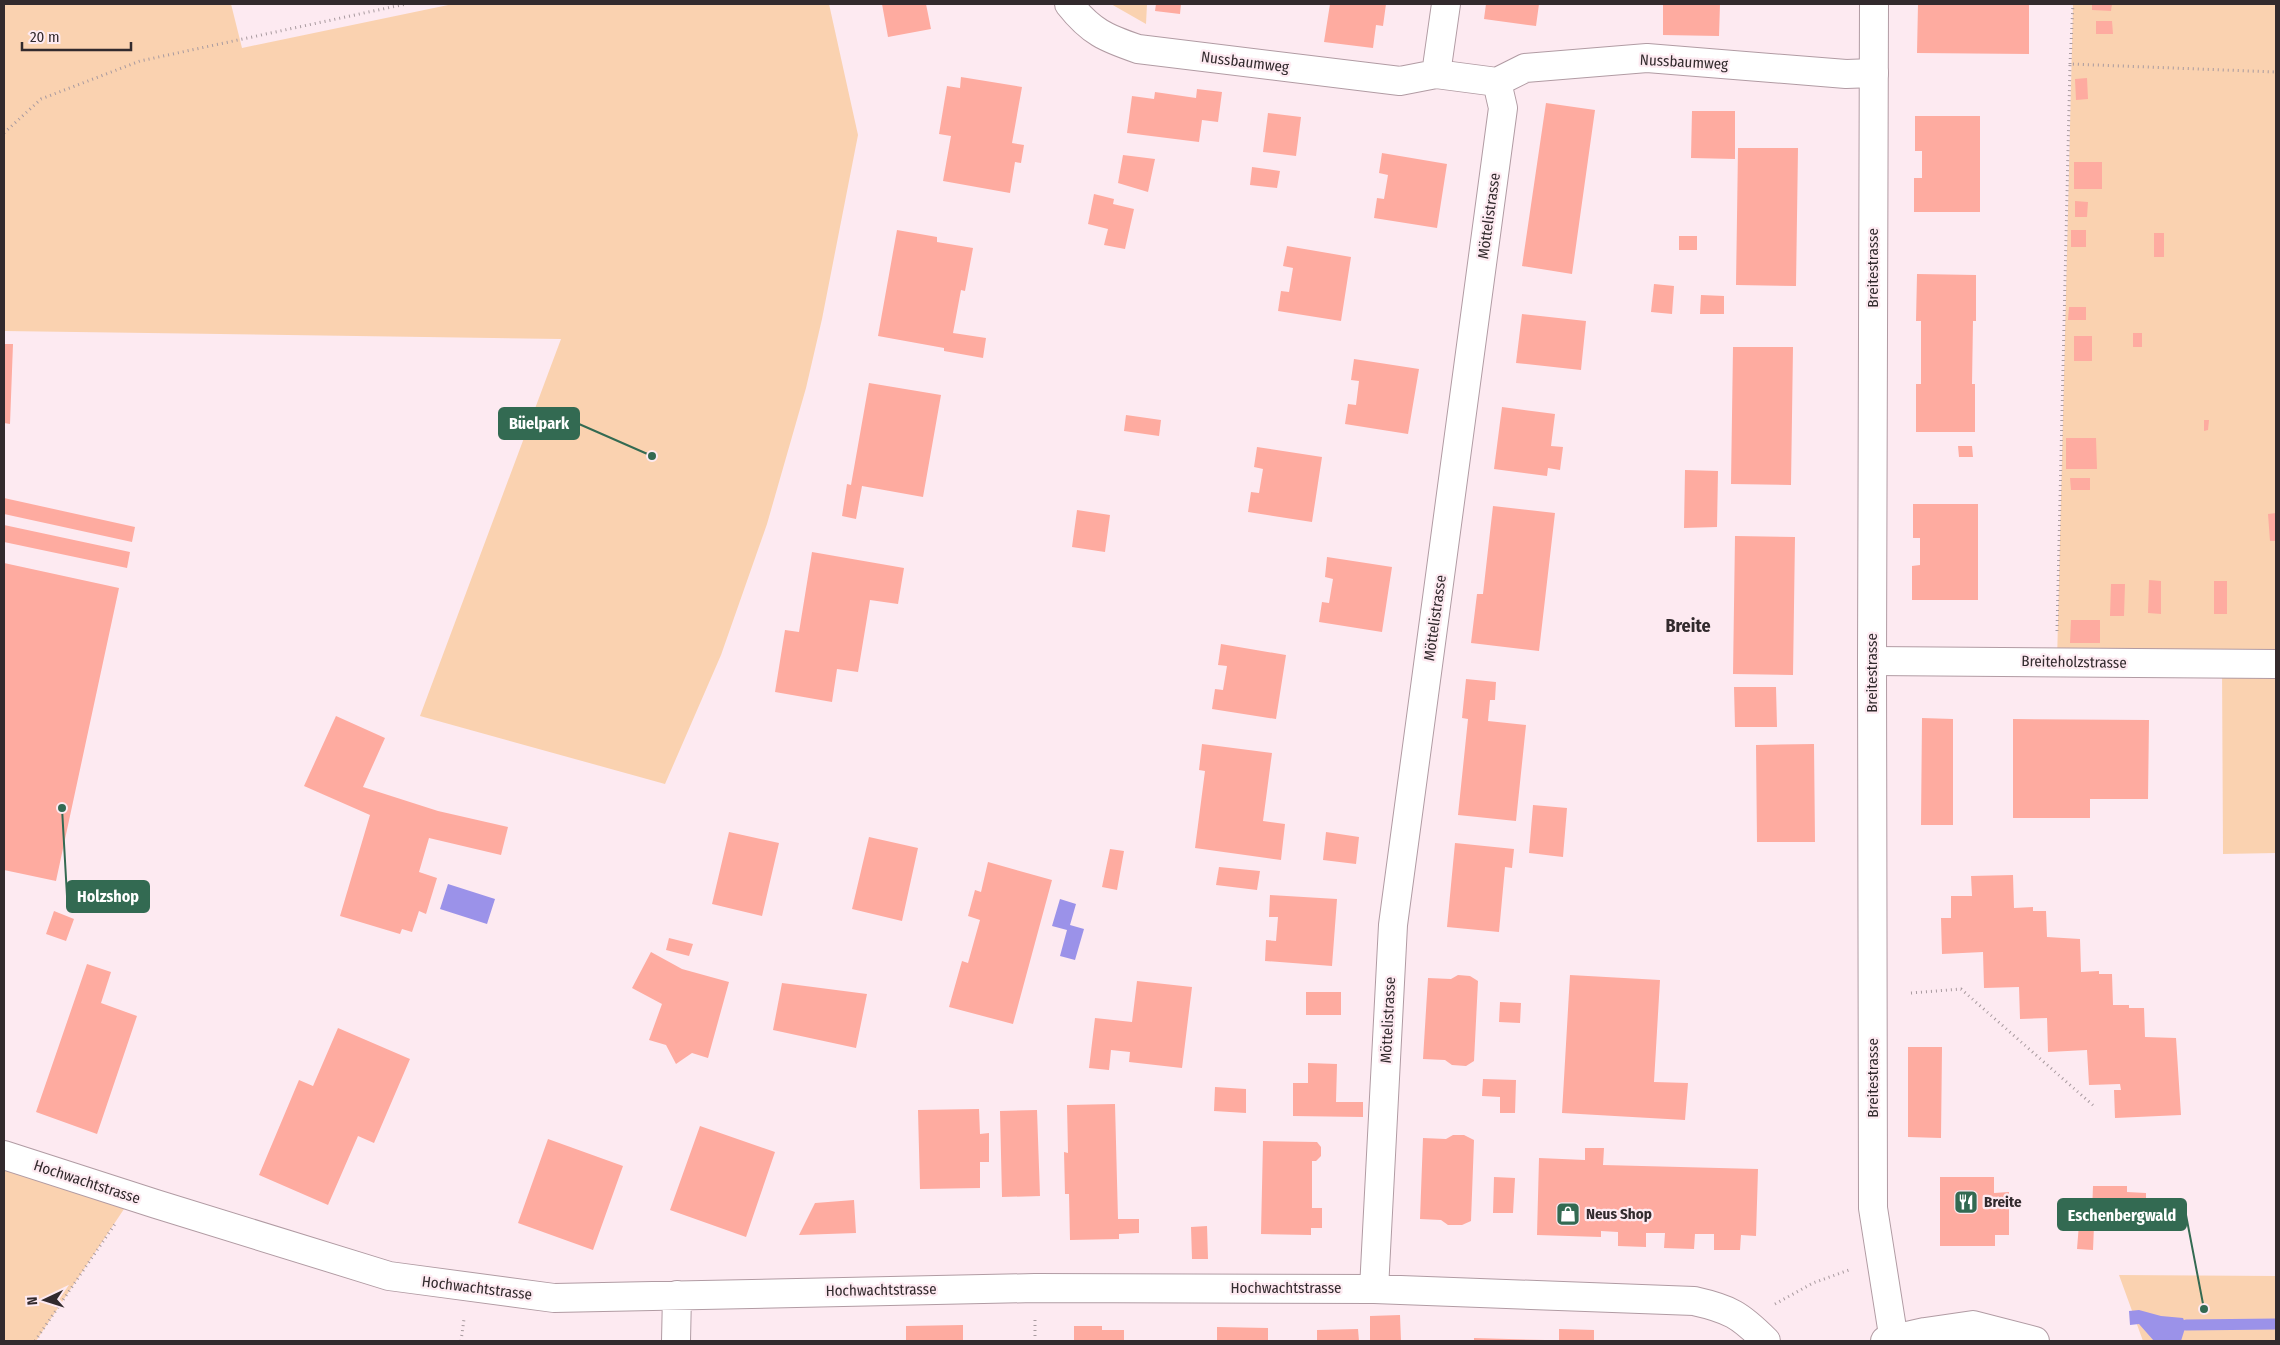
<svg xmlns="http://www.w3.org/2000/svg" width="2280" height="1345" viewBox="0 0 2280 1345" font-family="'Fira Sans Condensed',sans-serif">
<rect width="100%" height="100%" fill="#fdeaf1"/>
<path fill="#fad2b0" d="M4 4H231L242 48 453 4H829L858 135 822 319 806 388 767 524 721 655 665 784 420 716 561 339 4 331Z
M1111 4H1147L1146 24Z
M2073 4H2276V853L2223 854 2222 664 2057 662Z
M4 1155 132 1197 36 1341H4Z
M2119 1275 2276 1276V1341H2143Z"/>
<path fill="#9b92e9" d="M448 884 495 899 487 924 440 909Z
M1060 899 1076 904 1070 925 1084 929 1075 960 1060 956 1067 930 1052 926Z
M2139 1310 2161 1316 2183 1318 2186 1325 2181 1341H2154L2139 1324 2130 1325 2129 1311Z"/>
<g fill="none" stroke-linecap="round" stroke-linejoin="round">
<path stroke="#9b92e9" stroke-width="11" d="M2186 1325 2276 1324"/>
</g>
<path fill="#feaba0" d="M882 4H926L931 29 888 37Z
M1156 4H1181L1180 14 1155 11Z
M1330 4H1386L1383 26 1376 25 1373 48 1324 42Z
M1486 4H1539L1536 26 1484 19Z
M1663 4H1720L1719 36 1663 35Z
M1918 4H2029V54L1917 53Z
M2092 4H2112L2111 11 2092 10Z
M2096 21H2112L2113 34H2096Z
M961 77 1022 87 1012 143 1024 145 1021 163 1015 162 1010 193 943 181 951 136 939 134 947 86 960 88Z
M2087 78 2088 99 2076 100 2075 79Z
M1197 89 1222 92 1218 122 1202 120 1199 142 1127 133 1132 96 1154 99 1155 92 1196 98Z
M1546 103 1595 110 1572 274 1522 266Z
M1692 111H1735V159L1691 158Z
M1268 113 1301 117 1296 156 1263 152Z
M1915 116H1980V212H1914V178H1922V151H1915Z
M1738 148H1798L1796 286 1736 285Z
M1382 153 1447 164 1437 228 1374 218 1377 198 1384 199 1388 175 1379 173Z
M1123 155 1155 159 1148 192 1118 183Z
M2074 162H2102V189H2074Z
M1252 167 1280 171 1277 188 1250 185Z
M1094 194 1114 199 1113 204 1134 209 1125 249 1104 245 1108 229 1088 224Z
M2075 201 2088 202 2087 217H2075Z
M897 230 937 237V242L973 248 965 291 961 290 953 333 986 338 983 358 944 351V348L878 336Z
M2071 230H2086V247H2071Z
M2154 233H2164V257H2154Z
M1679 236H1697V250H1679Z
M1287 246 1351 257 1341 321 1278 311 1281 291 1289 292 1293 268 1283 266Z
M1917 274 1976 275V321H1973L1972 384H1975V432H1916V384H1921V321H1916Z
M1654 284 1674 286 1672 314 1651 312Z
M1701 295 1724 296V314H1700Z
M2069 307H2086V320H2068Z
M1522 314 1586 321 1581 370 1516 363Z
M2133 333H2142V347H2133Z
M2074 336H2092V361H2074Z
M4 344H13L10 424 4 423Z
M1733 347H1793L1791 485 1731 484Z
M1354 359 1419 369 1408 434 1345 424 1348 404 1356 405 1359 381 1351 380Z
M869 383 941 395 923 497 862 486 856 519 842 516 847 484 851 485Z
M1502 407 1555 414 1551 446 1563 447 1560 470 1548 468 1547 476 1494 469Z
M1126 415 1161 420 1159 436 1124 431Z
M2204 420H2209L2208 430 2204 431Z
M2066 438H2096L2097 469H2066Z
M1958 446H1972L1973 457H1959Z
M1257 447 1322 457 1312 522 1248 512 1251 492 1259 493 1263 469 1254 467Z
M1685 470 1718 471 1717 527 1684 528Z
M2070 478H2090V490H2071Z
M4 498 135 527 132 542 4 514Z
M1913 504H1978V600H1912V566L1920 565V538H1913Z
M1493 506 1555 513 1539 651 1471 643 1477 594H1483Z
M1077 510 1110 515 1105 552 1072 547Z
M2276 513V541H2270L2268 514Z
M4 525 130 552 127 568 4 542Z
M1735 536 1795 537 1793 675 1733 674Z
M812 552 904 568 898 604 870 600 858 672 837 669 832 702 775 692 785 630 799 632Z
M1327 557 1392 567 1382 632 1319 622 1322 602 1329 603 1333 579 1325 577Z
M4 563 119 588 56 881 4 870Z
M2149 580 2161 581V614L2148 613Z
M2214 581H2227V614H2214Z
M2111 584H2125L2124 616H2110Z
M2071 620H2100V643H2070Z
M1221 644 1286 655 1276 719 1212 709 1215 689 1223 690 1227 666 1218 665Z
M1466 679 1496 682 1495 700H1490L1488 721 1526 725 1516 821 1458 815 1468 719 1462 718Z
M1734 687H1776L1777 727H1735Z
M336 716 385 738 363 787 438 811 508 827 501 855 429 838 419 872 437 878 426 914 419 911 412 932 402 929 400 934 340 916 370 815 304 786Z
M1922 718 1953 719V825H1921Z
M2013 719 2149 720 2148 799H2090V818H2013Z
M1202 744 1272 753 1263 821 1285 824 1281 860 1195 848 1205 771 1199 770Z
M1814 744 1815 842H1757L1756 745Z
M1533 805 1567 808 1563 857 1529 853Z
M729 832 779 843 762 916 712 904Z
M1326 832 1359 837 1356 864 1323 860Z
M869 837 918 848 902 921 852 909Z
M1455 843 1514 849 1512 868 1505 867 1499 932 1447 927Z
M1110 849 1124 851 1117 890 1102 887Z
M988 862 1052 880 1013 1024 949 1007 962 961 968 963 980 920 968 916 975 890 981 892Z
M1219 867 1260 871 1257 890 1216 885Z
M2013 875 2014 908 2033 907V911H2046L2047 937 2080 939 2081 972 2099 971V974H2112L2113 1005H2129V1008H2144L2145 1037 2176 1038 2181 1115 2115 1118 2114 1090H2121L2120 1084 2089 1085 2087 1050 2048 1052 2047 1018 2020 1019 2019 987 1984 988 1983 952 1942 954 1941 918H1951V896H1972L1971 876Z
M1270 895 1337 899 1332 966 1265 961 1266 940 1276 941 1278 917H1269Z
M54 911 74 919 66 941 46 934Z
M669 938 693 944 689 956 666 950Z
M651 952 682 969 729 982 708 1058 692 1053 676 1064 666 1045 649 1040 662 1004 632 988Z
M87 964 111 972 101 1003 137 1016 97 1134 36 1112Z
M1458 975 1470 976 1478 981 1474 1061 1466 1066 1452 1065 1445 1060 1423 1059 1428 978 1451 979Z
M1570 975 1660 980 1654 1082 1688 1083 1685 1120 1562 1113Z
M1137 981 1192 987 1182 1068 1129 1062 1130 1052 1111 1050 1109 1070 1089 1068 1095 1018 1132 1022Z
M782 983 867 994 856 1048 773 1030Z
M1306 992H1341V1015H1306Z
M1500 1002 1521 1003 1520 1023 1499 1022Z
M338 1028 410 1059 374 1143 358 1136 328 1205 259 1175 299 1080 313 1086Z
M1908 1047H1942L1941 1138 1908 1137Z
M1308 1063 1337 1064 1336 1102H1363V1117L1293 1116V1083H1308Z
M1483 1079 1516 1080 1515 1113H1500V1097L1482 1096Z
M1215 1087 1246 1089V1113L1214 1111Z
M1115 1104 1118 1219H1139V1233L1119 1234V1239L1070 1240 1069 1194H1065L1064 1152 1068 1153 1067 1105Z
M979 1109 980 1134 989 1133V1162H980V1188L920 1189 918 1110Z
M1037 1110 1040 1196 1002 1197 1000 1111Z
M700 1126 775 1152 746 1237 670 1210Z
M1453 1135H1464L1474 1140 1471 1221 1462 1225H1448L1441 1220 1420 1219 1423 1138 1446 1139Z
M548 1139 623 1166 593 1250 518 1223Z
M1263 1141 1317 1142 1321 1147V1156L1316 1161H1312V1208H1322V1228H1311V1235L1261 1234Z
M1585 1148H1604L1603 1165 1758 1169 1756 1236 1741 1235 1740 1250H1714V1234H1695L1694 1249 1664 1248 1665 1233H1646V1247L1618 1246V1232L1601 1231V1237L1537 1235 1539 1158 1585 1160Z
M1494 1177 1515 1178 1513 1213H1493Z
M1940 1177H1994V1193L2009 1192V1235H1995V1246H1940Z
M2093 1186H2127V1192L2146 1193V1207L2126 1206V1213L2092 1212Z
M854 1200 856 1233 799 1235 815 1203Z
M2079 1224 2094 1226 2093 1250 2077 1249Z
M1207 1226 1208 1259H1192L1191 1227Z
M1400 1315 1401 1341H1370V1316Z
M963 1325V1341H906V1326Z
M1074 1326H1102V1330H1124V1341H1074Z
M1217 1327 1268 1328V1341H1217Z
M1358 1329 1359 1341H1317V1330Z
M1559 1329 1594 1330V1341H1559Z
M1474 1338 1545 1340V1341H1474Z"/>
<g fill="none" stroke-linecap="round" stroke-linejoin="round">
<g stroke="#b19ba3" stroke-width="30">
<path id="minor" d="M1069 4C1091 32 1106 38 1138 49L1400 81 1436 74 1497 82 1503 108 1393 925 1374 1289
M1436 74 1446 4
M1497 82 1525 68 1647 58 1846 74 1874 73
M1872 661 2276 664
M4 1155 156 1204 389 1276 554 1298 1035 1288 1374 1289 1694 1301C1730 1309 1740 1315 1766 1341
M676 1341 677 1295
M1885 1341 1925 1332 1973 1325 2035 1341"/>
</g>
<g stroke="#b19ba3" stroke-width="30">
<path id="secondary" d="M1874 4 1872 661 1873 1208 1894 1341"/>
</g>
<path stroke="#a89a9f" stroke-width="3" stroke-dasharray="1 4" stroke-linecap="butt" d="M2070 64 2073 4
M4 133 41 99 140 61 406 4
M2057 631 2070 64 2276 72
M1911 993 1961 989 2095 1107
M1775 1304 1813 1283 1849 1270
M35 1341 115 1224
M461 1341 464 1319
M1035 1341V1319"/>
<use href="#minor" stroke="#fff" stroke-width="28"/>
<use href="#secondary" stroke="#fff" stroke-width="28"/>
</g>
<defs>
<g id="restaurant-square" transform="scale(1.25)"><rect x="-9" y="-9" width="18" height="18" rx="4" fill="#336a52" stroke="#fdeaf1"/><path d="M-5-6h1v4h1v-4h1v4h1v-4h1v5L-1.5 .5V6h-2V.5L-5-1ZM5-6V6H3V1.5H1.5Q1.5-4 5-6Z" fill="#fff"/></g>
<g id="shop-square" transform="scale(1.25)"><rect x="-9" y="-9" width="18" height="18" rx="4" fill="#336a52" stroke="#fdeaf1"/><path d="M-5-2.5h2.3a2.7 3.5 0 0 1 5.4 0H5L5.5 6h-11ZM-1.5-2.5h3a1.5 2.3 0 0 0-3 0Z" fill="#fff"/></g>
</defs>
<g fill-rule="evenodd">
<use href="#restaurant-square" x="1966" y="1202"/>
<use href="#shop-square" x="1568" y="1214"/>
</g>
<g text-anchor="middle" dominant-baseline="central" stroke-width="4.5" stroke-linejoin="round" paint-order="stroke">
<g font-size="15" fill="#322a2d" stroke="#fdeaf1">
<text transform="translate(1245 62) rotate(7)">Nussbaumweg</text>
<text transform="translate(1684 62) rotate(3)">Nussbaumweg</text>
<text transform="translate(1489 216) rotate(-82)">Möttelistrasse</text>
<text transform="translate(1873 268) rotate(-90)">Breitestrasse</text>
<text transform="translate(1435 618) rotate(-82)">Möttelistrasse</text>
<text transform="translate(2074 662) rotate(1)">Breiteholzstrasse</text>
<text transform="translate(1872 673) rotate(-90)">Breitestrasse</text>
<text transform="translate(1388 1020) rotate(-87)">Möttelistrasse</text>
<text transform="translate(1873 1078) rotate(-90)">Breitestrasse</text>
<text transform="translate(87 1182) rotate(18)">Hochwachtstrasse</text>
<text transform="translate(477 1288) rotate(7)">Hochwachtstrasse</text>
<text x="1286" y="1288">Hochwachtstrasse</text>
<text transform="translate(881 1290) rotate(-1)">Hochwachtstrasse</text>
</g>
<g font-size="15" font-weight="bold" fill="#322a2d" stroke="#fdeaf1" text-anchor="start">
<text x="1984" y="1202">Breite</text>
<text x="1586" y="1214">Neus Shop</text>
</g>
<g font-size="18" font-weight="bold" fill="#322a2d" stroke="#fdeaf1">
<text x="1688" y="626">Breite</text>
</g>
</g>
<path fill="none" stroke="#336a52" stroke-width="2" d="M652 456L579 424M62 808L67 896M2204 1309L2186 1215"/>
<g fill="#336a52" stroke="#fdeaf1" stroke-width="2">
<circle cx="652" cy="456" r="5"/>
<circle cx="62" cy="808" r="5"/>
<circle cx="2204" cy="1309" r="5"/>
</g>
<g fill="#336a52" stroke="#336a52" stroke-width="2">
<rect x="499" y="408" width="80" height="31" rx="5"/>
<rect x="67" y="881" width="82" height="31" rx="5"/>
<rect x="2058" y="1199" width="128" height="31" rx="5"/>
</g>
<g font-size="16" text-anchor="middle" font-weight="bold" fill="#fff">
<text x="539" y="429">Büelpark</text>
<text x="108" y="902">Holzshop</text>
<text x="2122" y="1221">Eschenbergwald</text>
</g>
<rect width="2280" height="1345" fill="none" stroke="#322a2d" stroke-width="10"/>
<g transform="translate(45 1300) rotate(266)" stroke="#fdeaf1" stroke-width="4" paint-order="stroke">
<path d="M0-4L9 19L0 12L-9 19Z" fill="#322a2d"/>
<text y="-8" font-size="14" font-weight="bold" text-anchor="middle" fill="#322a2d">N</text>
</g>
<path d="M22 42v8h109v-8" fill="none" stroke="#322a2d" stroke-width="2.5"/>
<text x="30" y="42" font-size="15" fill="#322a2d" stroke="#fdeaf1" stroke-width="4" paint-order="stroke">20 m</text>
</svg>
